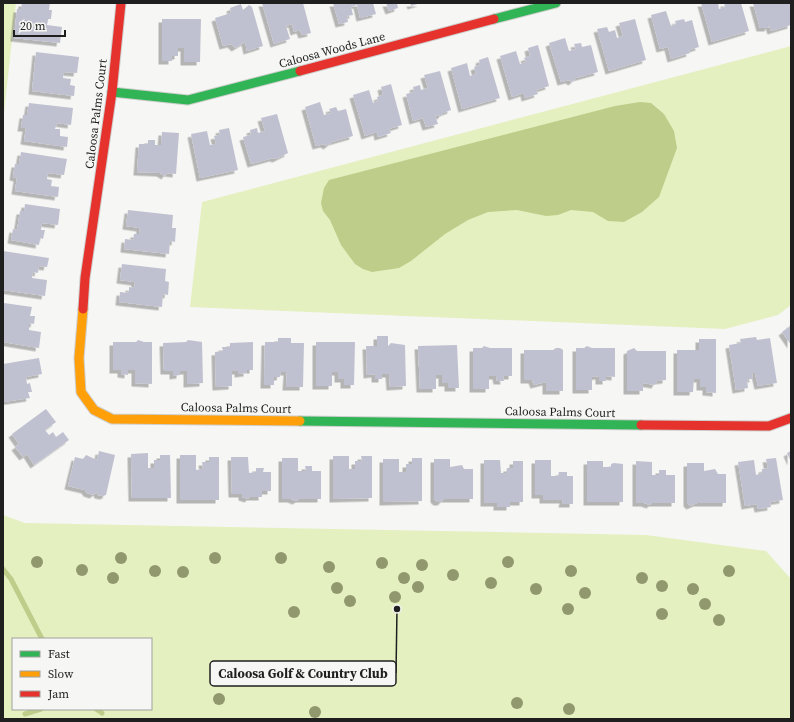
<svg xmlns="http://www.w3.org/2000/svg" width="794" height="722" viewBox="0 0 794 722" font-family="'Source Serif 4',serif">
<defs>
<filter id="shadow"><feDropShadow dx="-3.5" dy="3.5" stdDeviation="0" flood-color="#0004"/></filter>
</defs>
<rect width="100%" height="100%" fill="#f6f6f5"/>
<path fill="#e4f0c0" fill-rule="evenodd" d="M3 3H16L3 122Z
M791 46V305L778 315 725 329 190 307 202 202Z
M3 515 25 523 646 535 766 551 791 579V719H3ZM13 639H151V709H13Z"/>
<path fill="#becd89" d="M640 102 651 103 664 114 674 131 677 148 659 197 642 212 624 222 608 221 593 212 571 210 558 215 546 216 517 210 488 212 468 220 445 234 411 261 399 268 372 272 363 269 355 264 341 245 330 220 323 211 321 203 324 188 329 180 615 106Z"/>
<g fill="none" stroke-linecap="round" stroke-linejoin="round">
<path stroke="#becd89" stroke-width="5" d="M3 569 11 579 42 639
M96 709 102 713
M25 714 41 709"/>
</g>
<path fill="#c0c1d0" filter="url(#shadow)" d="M22 3H50L49 10H52L51 19H48L47 25 62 27 60 43 14 38 17 9H21Z
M262 3H303L311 33 302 35 300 30 294 32 292 24 286 26 290 39 274 44Z
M333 3H373L376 14 360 18 357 5 351 7 353 15 347 16 348 22 339 24Z
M386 3H397L398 8 389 11Z
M410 3H421L411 6Z
M701 3H718L719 9 725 7 724 3H741L749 31 712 42Z
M753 3H791V25L771 31 769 25 768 28H760Z
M241 4 243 10 249 5 252 7 263 46 247 51 245 42 235 48 231 44 223 46 215 18 231 13 230 8Z
M666 11 671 26 676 24 675 21 684 19 685 22 692 20 699 47 689 50 690 53 671 59 668 47 660 49 651 15Z
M162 19H201L200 62H184V48H178V56H172V61H162Z
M635 19 646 60 609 71 597 29 607 27 609 32 615 30 617 38 623 36 619 23Z
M565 38 569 51 576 49 574 44 581 43 582 47 591 45 598 72 576 78 572 82 569 80 561 82 549 43Z
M538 45 549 86 536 90 538 94 525 98 524 93 512 97 500 56 516 51 520 64 526 62 524 58 530 56 528 48Z
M36 52 79 57 77 73 64 72 63 78 71 79 70 85 75 86 74 96 32 91Z
M488 57 500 98 462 109 451 68 467 63 470 76 476 74 474 67 480 65 479 60Z
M440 71 451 110 443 113 441 116 435 115 438 124 426 127 423 118 413 121 406 94 414 92 413 87 420 85 421 90 428 88 424 75Z
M391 84 402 125 389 129 391 133 378 137 377 132 365 136 353 95 369 90 373 103 378 101 377 97 383 95 381 87Z
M320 102 324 115 331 113 329 109 336 107 338 111 346 109 353 136 332 142 327 146 324 144 316 146 305 107Z
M29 103 73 108 71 125 57 123 55 129H60V136L68 137 67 147 24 141 26 128H21L23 115H27Z
M277 114 288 153 276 159 273 158 251 164 243 137 251 135 250 130 257 128 258 133 265 131 261 118Z
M229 128 238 170 200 178 191 134 207 131 210 145 216 144 214 136 220 135 219 130Z
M162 132 179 133 176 174 167 173 165 176 160 173 137 172 139 144H148V140H155V145H161Z
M21 152 67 159 64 175 48 173 47 179 52 180 51 186 59 187 58 197 15 191 17 178 13 177 15 164H19Z
M25 204 60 209 58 225 42 223 41 230H45L43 239 40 238 39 245 11 240 13 229 17 230 20 211H24Z
M128 210 173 215 172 228H176L175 242 170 241 169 254 124 249 125 239 133 240 134 234H139L140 228 126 226Z
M3 251 49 258 47 267 39 266 38 273 33 272 32 278 47 280 45 296 3 290Z
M122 264 166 269 165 281 169 282 168 295 163 294 162 307 119 302 120 292 129 293V287L134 288 135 282 120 280Z
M4 303 32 307 30 316H35L34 324 29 323V330L41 332 39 348 3 342Z
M791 323V345L782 332 789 327Z
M377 336H388V346L391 343 405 345 406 386 390 387 389 374H382V379H375V374L367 375 366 346H377Z
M756 337 757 340 770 338 777 383 758 386 755 373H752L753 379H747L748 388 736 390 729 345 741 343 740 339Z
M278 338H291V343H304L303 387H286L287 372H281L280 377H274V385H264L265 342H278Z
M699 339H716V393L706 392V387H700V379H694L693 392H677V350H699Z
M138 340 144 342H152V384L135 383V370H128V375L121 374V370H113V342H136Z
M188 340 202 342 203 383 187 384V371H180V375L173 376V371H164L163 343 186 342Z
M253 342V370H247V373L238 374V371H232V386L216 387 215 352 223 351 222 347H230V343Z
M316 342H355L354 385H344V379H338V372H332V386H316Z
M457 345 459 388H448V383H442V375H436V389H420L418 346Z
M484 346 490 348H512V376H503L504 381H497L496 376H489V389H473V348H482Z
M587 346 592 348H615V377L606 376V381H599V376L592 377V390H576V348H584Z
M556 348H560L563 350V391H546V382L534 385 532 380H524V350H553Z
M634 348 637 351H666V380L657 381 655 385 643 383V391H627V351Z
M39 358 42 374 26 377 27 384 30 383 32 392H28L30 398 3 402V364Z
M46 409 56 422 45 430 49 435 53 432 56 437 63 432 69 440 34 465 27 454 23 457 15 447 19 444 12 434Z
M99 451 115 455 106 495 103 496 98 495 97 492 93 495 87 493 85 490 68 486 75 457 83 459 86 455 97 460Z
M791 451V462L787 453Z
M148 453V468H154V460H160V455H170L171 498H132L131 454Z
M180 455H196V470L203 469 202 462H209V457H219V500H180Z
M333 456H349V469H355V461H362L361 456H372V498L333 499Z
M231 457H248L249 473 256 472V468H264L263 472H271V491H262V497H250L248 499 242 497V494H232Z
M282 458H298V471H306L305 466H312V471H321V499H299L296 501 291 499H282Z
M412 458H422V501L383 502V459H399V472H406V464H412Z
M776 458 783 500 770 502 771 507 758 509 757 504 745 506 738 462 754 460 756 475 762 473V469L768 468 766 459Z
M434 459H450V467L462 465 464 469H473V499H444L441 502H437L434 499Z
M484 460H500L501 473H506L507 468H513V461H523V502H510V507H497V503H484Z
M535 460H551V476H558L559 472H567V476H573V504H562L563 500H543V495H535Z
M587 461H603V467H611V464L614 463 623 464V502H587Z
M636 461 652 462V475H659V470H666V475H675V503H652L650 505 644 503H636Z
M687 463H704V471L715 469 718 474H726V503H697L690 506 687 503Z"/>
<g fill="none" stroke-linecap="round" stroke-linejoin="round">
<g stroke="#cececd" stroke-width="11">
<path id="fast" d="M494 19 556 3
M112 92 188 100 300 71
M300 421 641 425"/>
</g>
<g stroke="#cececd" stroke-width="11">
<path id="slow" d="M83 309 79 358 81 392 94 410 112 419 300 421"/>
</g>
<g stroke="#cececd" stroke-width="11">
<path id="jam" d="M300 71 494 19
M83 309 85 278 112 92 121 3
M641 425 769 426 791 418"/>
</g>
<use href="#fast" stroke="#30b455" stroke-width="9"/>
<use href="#slow" stroke="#ff9f0a" stroke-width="9"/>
<use href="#jam" stroke="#e5322d" stroke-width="9"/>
</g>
<g fill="#91986e">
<circle cx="121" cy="558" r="6"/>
<circle cx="215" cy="558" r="6"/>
<circle cx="281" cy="558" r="6"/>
<circle cx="37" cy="562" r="6"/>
<circle cx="508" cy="562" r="6"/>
<circle cx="382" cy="563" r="6"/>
<circle cx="422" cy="565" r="6"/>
<circle cx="329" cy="567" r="6"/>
<circle cx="82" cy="570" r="6"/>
<circle cx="155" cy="571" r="6"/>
<circle cx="571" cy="571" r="6"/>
<circle cx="729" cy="571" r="6"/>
<circle cx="183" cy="572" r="6"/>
<circle cx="453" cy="575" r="6"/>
<circle cx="113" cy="578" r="6"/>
<circle cx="404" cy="578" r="6"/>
<circle cx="642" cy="578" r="6"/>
<circle cx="491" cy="583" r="6"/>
<circle cx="662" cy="586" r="6"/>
<circle cx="418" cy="587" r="6"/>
<circle cx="337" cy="588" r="6"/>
<circle cx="536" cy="589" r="6"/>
<circle cx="693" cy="589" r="6"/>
<circle cx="585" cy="593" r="6"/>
<circle cx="395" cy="597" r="6"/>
<circle cx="350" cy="601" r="6"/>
<circle cx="705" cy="604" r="6"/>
<circle cx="568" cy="609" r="6"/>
<circle cx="294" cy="612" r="6"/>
<circle cx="662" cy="614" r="6"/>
<circle cx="719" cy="620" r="6"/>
<circle cx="219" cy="699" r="6"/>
<circle cx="517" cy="703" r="6"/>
<circle cx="569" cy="709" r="6"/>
<circle cx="315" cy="712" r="6"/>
</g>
<g text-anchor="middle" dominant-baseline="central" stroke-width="3.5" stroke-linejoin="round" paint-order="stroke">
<g font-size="12" fill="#1e1f1e" stroke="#f6f7f4">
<text transform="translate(332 50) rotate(-15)">Caloosa Woods Lane</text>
<text transform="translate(96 114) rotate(-83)">Caloosa Palms Court</text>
<text transform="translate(236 408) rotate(1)">Caloosa Palms Court</text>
<text transform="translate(560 412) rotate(1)">Caloosa Palms Court</text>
</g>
</g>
<path fill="none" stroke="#1e1f1e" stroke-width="1.5" d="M397 609L396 673"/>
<circle fill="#1e1f1e" stroke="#f6f7f4" stroke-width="1.5" cx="397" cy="609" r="4"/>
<rect fill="#f6f7f4" stroke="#1e1f1e" stroke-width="1.5" x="210" y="661" width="186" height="25" rx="4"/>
<g font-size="13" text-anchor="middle" font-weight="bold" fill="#1e1f1e">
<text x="303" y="678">Caloosa Golf &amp; Country Club</text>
</g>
<rect width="794" height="722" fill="none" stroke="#1e1f1e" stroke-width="8"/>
<rect x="12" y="638" width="140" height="72" fill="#f6f7f4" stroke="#a0a19e"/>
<rect x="20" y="651" width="20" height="6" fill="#30b455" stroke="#a0a19e"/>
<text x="48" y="658" font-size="12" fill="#1e1f1e">Fast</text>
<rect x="20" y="671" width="20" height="6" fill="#ff9f0a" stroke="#a0a19e"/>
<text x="48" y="678" font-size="12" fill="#1e1f1e">Slow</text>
<rect x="20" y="691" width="20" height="6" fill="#e5322d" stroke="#a0a19e"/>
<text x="48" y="698" font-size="12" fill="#1e1f1e">Jam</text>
<path d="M14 30v6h51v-6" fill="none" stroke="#1e1f1e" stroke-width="2"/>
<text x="20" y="30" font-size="12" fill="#1e1f1e" stroke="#f6f7f4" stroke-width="3" paint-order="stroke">20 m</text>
</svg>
